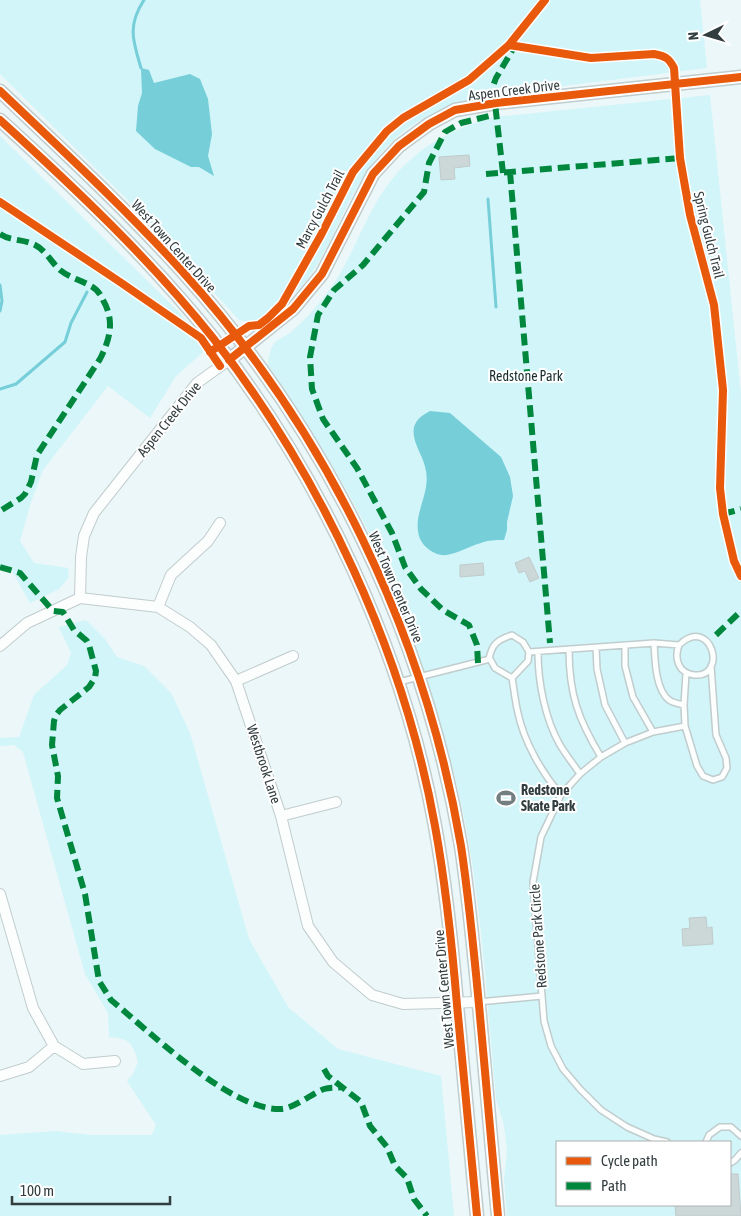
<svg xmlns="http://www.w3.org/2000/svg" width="741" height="1216" viewBox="0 0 741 1216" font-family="'Asap Condensed',sans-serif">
<rect width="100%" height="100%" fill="#ebf7f8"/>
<path fill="#d1f5f9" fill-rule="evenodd" d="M0 0H700L707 68 475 97C450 106 421 117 400 134 384 148 369 166 359 184 340 215 329 250 308 278 293 298 277 309 256 323L239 320 151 223 0 74Z
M710 95 741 394V1216H507L504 1180 507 1151 504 1125 496 1099C488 1012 483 924 468 838 460 791 447 746 434 701 412 631 386 563 351 498 326 453 298 409 268 365 268 359 270 349 274 344 278 339 285 336 290 333 303 322 314 310 324 297 358 255 367 199 408 162 433 138 463 126 495 117ZM557 1142H730V1205H557Z
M0 136 181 314 199 341 203 352 176 376 150 418 108 386 43 470 31 502 20 541 34 563 68 568 69 577 59 589 30 603 12 571 0 569Z
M86 620 105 639 117 657 144 666 171 693 190 733 249 939 288 1007 338 1049 441 1076 454 1216H0V1135L56 1131 89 1135H152L156 1125 127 1081 133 1074 138 1062C133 1043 129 1038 109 1037L108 1013 85 974 23 752 14 745 0 746V738L19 737 34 695 67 665 71 653 59 627Z"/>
<path fill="#75ced8" d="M141 68 149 70 154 83 190 74 200 79 208 99 212 134 208 156 214 176 199 167H191L155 149 136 131 138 106 142 93Z
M430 411 450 413 501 457 510 477 513 496 507 522V530L504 540C496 540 488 540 481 543 468 546 450 559 437 554 427 550 419 542 418 531 415 511 430 493 426 471 424 456 411 442 414 427 417 418 423 415 430 411Z"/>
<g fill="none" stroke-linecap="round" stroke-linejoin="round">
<path stroke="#75ced8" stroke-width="3" d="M141 68C133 41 127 26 144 0
M488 199 496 307
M0 285 2 301 0 311
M0 389 16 384 65 342 71 323 87 292"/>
</g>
<path fill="#ccd7d8" stroke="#c0cacb" d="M469 155 470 166 454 168 455 179 441 180 439 157Z
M529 557 539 578 530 582 525 571 519 573 515 563Z
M483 563 484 575 460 577V565Z
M706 917 707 928 712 927 713 944 683 946 682 929 690 928 689 918Z
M730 1174H738L741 1216H676L675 1205H730Z"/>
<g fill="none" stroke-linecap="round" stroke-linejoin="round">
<g stroke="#c1cccd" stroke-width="8">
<path id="service" d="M654 643C655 659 655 689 669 700 673 703 679 704 684 705
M625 645V666L633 697 653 732
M596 647 597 669 605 705 625 743
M569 649C569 694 578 719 601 757
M538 652C538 682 545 719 560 745 566 755 574 765 580 774
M489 659C492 644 497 640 512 635L523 642 529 652 654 643 679 645C711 614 729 678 694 675 678 673 674 658 679 645
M512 678 528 661 529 652
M399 682 490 659 495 668 512 678C514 689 515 701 518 713 524 742 542 773 561 795
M685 726 684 705 686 673
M478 1002 542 996
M667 1142 654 1139 627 1127 601 1110 580 1089 563 1069 551 1046 544 1021 533 882 541 837 561 795 580 774 601 757 625 743 653 732 685 726 697 766 703 776 713 780 722 777 727 768 726 758 716 735 711 666
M706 1142 709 1135 720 1127H731L741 1136
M730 1163 735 1160 741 1153"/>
</g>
<g stroke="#c1cccd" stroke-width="12">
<path id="minor" d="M80 598 81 557 84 536 94 513 197 383 229 360
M158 607 171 575 208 541 220 523
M0 646 27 623 80 598 158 607 190 627 211 645 236 681 281 816 308 926 333 962 372 995 403 1004 478 1002
M236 681 293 656
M281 816 336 802
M0 894 33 1008 54 1046 83 1064 115 1061
M0 1076 29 1067 54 1046"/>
</g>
<g stroke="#c1cccd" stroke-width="15">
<path id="tertiary" d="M0 91C62 150 125 208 182 271 327 431 425 634 461 846 469 899 474 952 479 1005 485 1076 492 1146 498 1216
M0 120C75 188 150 259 213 338 322 477 404 653 435 826 446 886 452 945 457 1005 464 1076 471 1146 477 1216
M229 360 293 309 322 274 373 174 399 146 429 124 455 110 496 103 741 77"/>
</g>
<use href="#service" stroke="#fcfefe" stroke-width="5"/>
<use href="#minor" stroke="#fcfefe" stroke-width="10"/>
<use href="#tertiary" stroke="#fcfefe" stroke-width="12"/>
<path stroke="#00873e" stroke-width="6" stroke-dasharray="12 6" stroke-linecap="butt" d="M510 172 550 643
M503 173 493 86 496 78 516 44
M486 174 680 158
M0 234C10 241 22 239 33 244 45 249 51 262 60 270 70 278 81 280 91 286 97 289 101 295 103 300 115 321 110 339 100 359L37 455 31 482 25 494 21 498 0 511
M723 514 741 509
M0 567 20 573 53 611 63 612 74 630 87 641 89 645 96 671 95 678 89 687 60 710 56 715 54 721 52 745 58 776 57 798 85 894 99 981 111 1000C150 1032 229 1109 279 1109 292 1110 311 1094 324 1089 330 1087 336 1088 343 1087
M716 635 741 611
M478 663 477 645 469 625 443 610 421 589 405 567 392 533 357 468 323 419 312 389 310 357 318 315 334 290 363 265 424 192 429 163 445 132 461 123 497 114
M324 1069 328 1076 361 1102 370 1126 387 1147 395 1166 407 1178 414 1199 427 1216"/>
<g stroke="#fff" stroke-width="11">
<path id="cycleway" d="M509 45 591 58 654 54C665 56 669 58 674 68L680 158 690 215 714 305 723 390 720 488 723 514 734 561 741 576
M0 91C62 150 125 208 182 271 327 431 425 634 461 846 469 899 474 952 479 1005 485 1076 492 1146 498 1216
M0 120C75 188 150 259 213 338 322 477 404 653 435 826 446 886 452 945 457 1005 464 1076 471 1146 477 1216
M0 202 120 282 201 338 220 366
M210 352 249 326 259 325 268 318 282 304 321 235 353 172 387 131 403 118 469 80 509 45 545 0
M229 360 293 309 322 274 373 174 399 146 429 124 455 110 496 103 741 77"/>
</g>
<use href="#cycleway" stroke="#e8590c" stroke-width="8"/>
</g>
<defs>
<g id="stadium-bare" transform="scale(1.5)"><path d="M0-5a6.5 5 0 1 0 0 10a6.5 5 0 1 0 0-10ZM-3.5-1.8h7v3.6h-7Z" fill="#737e80" stroke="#fff" stroke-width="2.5" paint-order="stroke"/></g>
</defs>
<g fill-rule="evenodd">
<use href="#stadium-bare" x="506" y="798"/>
</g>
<g text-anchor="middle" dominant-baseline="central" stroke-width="4" stroke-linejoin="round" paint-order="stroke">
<g font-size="14" fill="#323d3f" stroke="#fff">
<text transform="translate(514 90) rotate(-7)">Aspen Creek Drive</text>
<text transform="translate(320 209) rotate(-62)">Marcy Gulch Trail</text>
<text transform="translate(709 235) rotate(76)">Spring Gulch Trail</text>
<text transform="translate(174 246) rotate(48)">West Town Center Drive</text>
<text transform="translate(169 419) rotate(-51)">Aspen Creek Drive</text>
<text transform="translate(396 587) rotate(67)">West Town Center Drive</text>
<text transform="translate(264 764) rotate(72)">Westbrook Lane</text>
<text transform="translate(538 936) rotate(-94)">Redstone Park Circle</text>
<text transform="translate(444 989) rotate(-95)">West Town Center Drive</text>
</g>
<g font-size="14" fill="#182d30" stroke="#fff">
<text x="526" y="376">Redstone Park</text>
</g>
<g font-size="14" font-weight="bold" fill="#323d3f" stroke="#fff" text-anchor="start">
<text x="521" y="790">Redstone<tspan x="521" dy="16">Skate Park</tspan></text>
</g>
</g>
<rect x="556" y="1141" width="175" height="65" fill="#ffffff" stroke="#adb1b2"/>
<rect x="566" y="1157" width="25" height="8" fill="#e8590c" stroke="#adb1b2"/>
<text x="601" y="1166" font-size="15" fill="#323d3f">Cycle path</text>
<rect x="566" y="1182" width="25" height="8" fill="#00873e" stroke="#adb1b2"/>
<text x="601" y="1191" font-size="15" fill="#323d3f">Path</text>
<g transform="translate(706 35) rotate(265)" stroke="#ffffff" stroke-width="4" paint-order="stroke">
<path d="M0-4L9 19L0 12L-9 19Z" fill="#323d3f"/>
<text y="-8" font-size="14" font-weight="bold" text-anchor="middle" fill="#323d3f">N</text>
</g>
<path d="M12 1196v8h158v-8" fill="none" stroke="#323d3f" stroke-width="2.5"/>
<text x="20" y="1196" font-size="15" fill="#323d3f" stroke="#ffffff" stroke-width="4" paint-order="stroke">100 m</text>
</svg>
